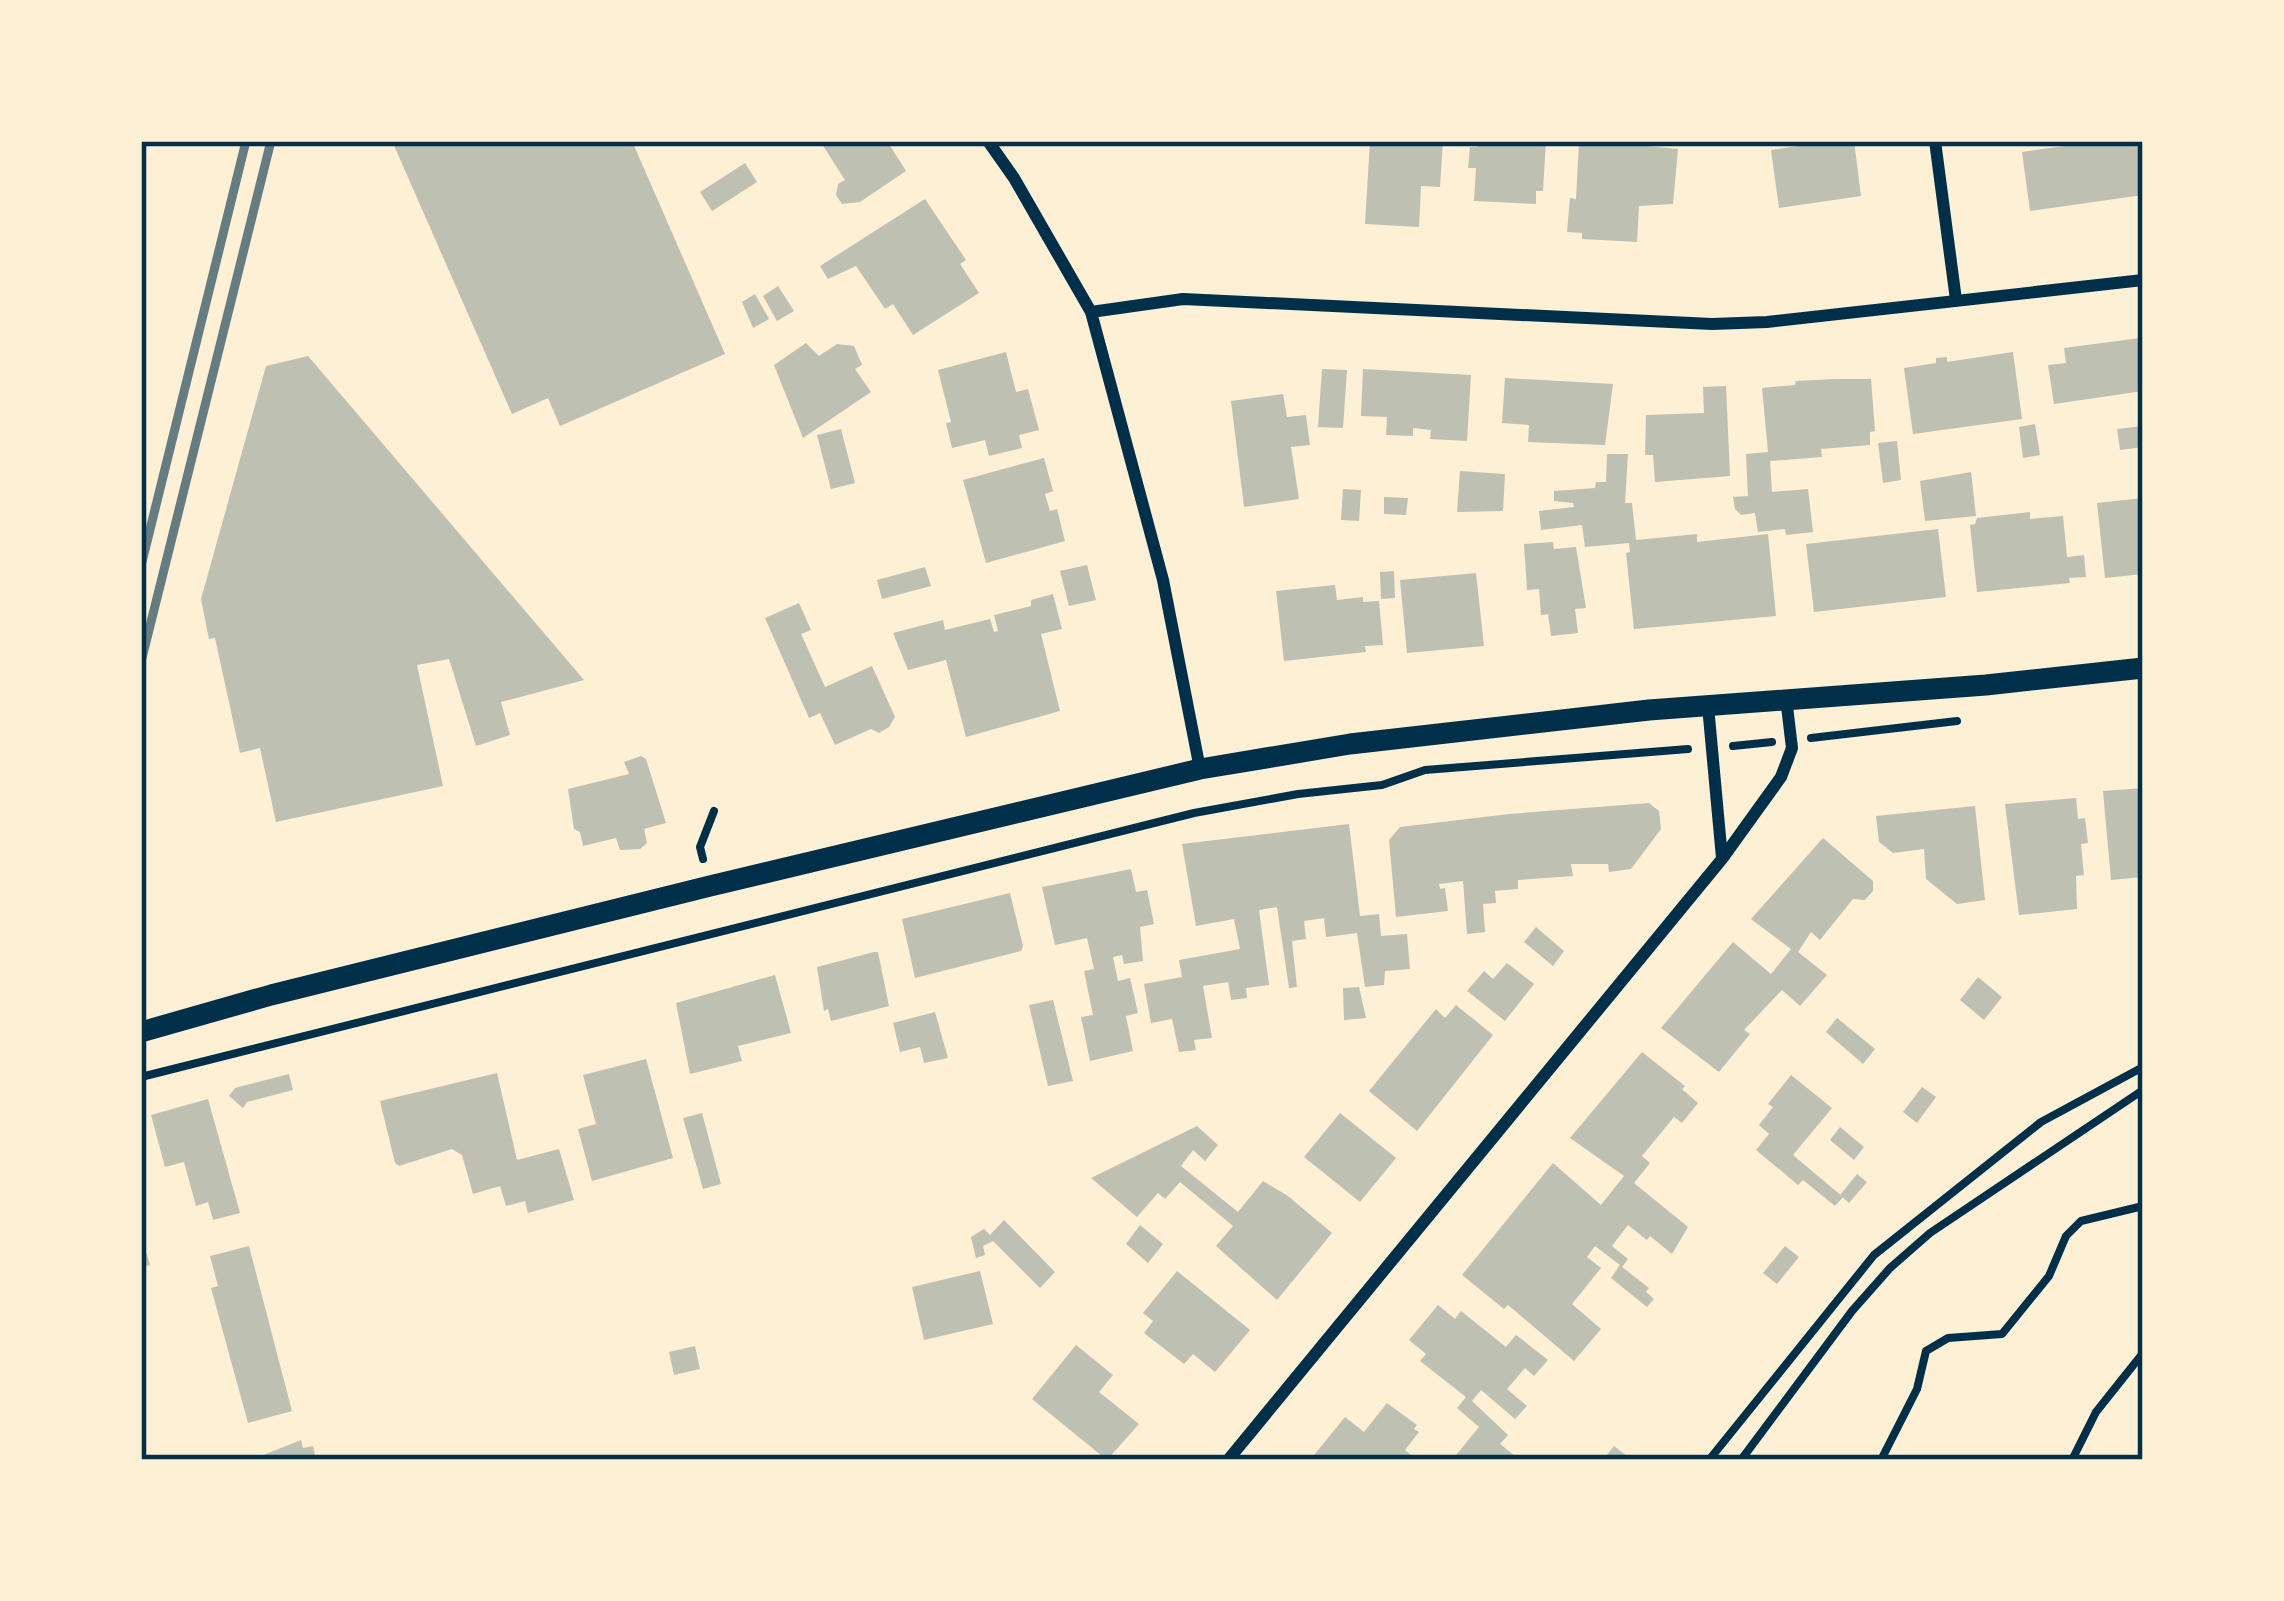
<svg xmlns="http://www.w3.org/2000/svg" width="2284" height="1601" viewBox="0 0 2284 1601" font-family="'Fira Sans Condensed',sans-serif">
<rect width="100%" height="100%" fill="#fdf0d5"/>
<path fill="#bec0b2" d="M392 141H632L725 354 560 426 548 398 512 414Z
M820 141H887L906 171 860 202 842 204 836 195 838 184 845 180Z
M1370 141H1443L1440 187 1421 186 1419 227 1365 224Z
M1477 141H1546L1543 191H1536V204L1474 201 1476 168H1468L1470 147H1477Z
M1636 141V145L1678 149 1673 204 1639 206 1637 242 1582 239V233L1567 232 1570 198 1576 199 1579 142Z
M1830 141H1854L1861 196 1779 208 1771 150Z
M2079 141H2143V195L2030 211 2022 152 2080 144Z
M745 163 757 182 712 211 700 192Z
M925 199 966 260 960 264 979 293 913 335 893 304 885 309 856 266 828 279 820 266Z
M778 286 794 311 777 321 763 296Z
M755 294 769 319 753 328 742 302Z
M2140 338 2143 391 2054 404 2048 365 2066 363 2064 348Z
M806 343 819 356 837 344 854 346 862 365 855 369 871 392 803 438 774 365Z
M1006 352 1016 392 1028 389 1039 430 1019 435 1022 448 989 456 985 440 952 448 946 423 951 422 938 370Z
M2013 352 2022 419 1913 434 1904 368 1936 363V358L1947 357V362Z
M308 356 584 680 501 702 510 735 476 746 449 659 417 665 443 786 276 822 260 748 240 753 215 638 209 639 201 599 266 366Z
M1322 369 1347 370 1343 428 1318 427Z
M1363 369 1471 375 1467 441 1430 439 1431 430 1413 428V436L1386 435 1387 417 1361 416Z
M1505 378 1613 384 1605 445 1528 442 1529 425 1502 423Z
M1835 379H1871L1875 431 1870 432V445L1821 449 1822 457 1770 461 1772 492 1808 489 1813 532 1786 535 1785 529 1758 532 1755 513 1741 515 1735 509 1733 497 1748 496 1746 454 1768 452 1762 388 1795 385 1796 381Z
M1726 386 1730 476 1655 482 1653 455H1645L1646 415 1704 413 1703 387Z
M1283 394 1287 417 1306 415 1310 445 1291 447 1299 499 1244 507 1231 401Z
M2035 424 2040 455 2023 458 2019 427Z
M2143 426V447L2120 450 2117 429Z
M841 429 855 483 831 489 817 435Z
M1897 441 1901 480 1883 483 1878 443Z
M1607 454H1628L1625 503H1632L1636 540 1697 534V542L1768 534 1776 616 1634 629 1626 553 1630 552 1629 543 1585 547 1582 525 1541 530 1539 511 1574 507 1573 503 1554 501V491L1595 488 1596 482H1606Z
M1044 458 1053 491 1045 494 1050 511 1057 509 1065 541 986 563 963 480Z
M1460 471 1505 474 1503 511 1457 512Z
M1971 472 1976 516 1925 521 1920 481Z
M1343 489 1361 490 1359 521 1341 520Z
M1384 497 1408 498 1406 515 1384 514Z
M2143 498V574L2105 578 2097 503Z
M2030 512V519L2063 516 2067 557 2084 555 2086 577 2069 578 2070 583 1977 592 1970 525 1975 524 1977 518Z
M1938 529 1946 597 1814 612 1806 544Z
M1553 542 1554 549 1576 547 1586 608 1575 609 1578 633 1551 636 1548 614 1541 615 1539 589 1527 590 1524 544Z
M1087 565 1096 600 1069 606 1060 571Z
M925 567 931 586 882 599 877 580Z
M1394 571 1395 598 1381 599 1380 572Z
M1476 573 1484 646 1407 653 1400 580Z
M1335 585 1337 600 1363 597V602L1379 601 1383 645 1365 646 1366 652 1284 661 1276 591Z
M1053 594 1062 629 1041 634 1060 711 966 737 946 660 908 670 893 633 943 620 945 630 990 619 994 632 998 631 994 615 1031 606V600Z
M799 603 811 630 801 634 825 687 872 666 895 717 889 727 879 733 871 729 835 745 820 713 809 718 765 618Z
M641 756 646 759 666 823 644 829 647 843 640 849 620 850 616 838 583 846 580 832 574 829 568 789 629 774 624 762Z
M2143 788V877L2111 880 2103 791Z
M2076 798 2078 819 2085 818 2088 843 2081 844 2084 875 2076 876 2077 909 2019 915 2005 804Z
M1649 803 1659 811 1661 829 1631 869 1609 872 1608 864H1571L1573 876 1518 880V889L1495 891 1496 903 1483 904 1485 932 1467 934 1463 881 1439 884 1440 889 1445 888 1448 911 1396 917 1389 840 1400 827 1509 814Z
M1975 806 1985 900 1957 904 1926 879 1924 849 1893 853 1879 842 1876 816Z
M1349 824 1360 916 1379 914 1381 936 1407 934 1410 969 1385 971 1384 985 1365 987 1357 933 1326 937 1324 918 1304 921 1306 939 1292 941 1297 987 1289 988 1277 907 1259 910 1269 985 1246 988 1247 998 1231 1000 1228 982 1203 986 1212 1038 1194 1040 1196 1050 1179 1052 1172 1019 1151 1023 1144 984 1182 977 1179 960 1240 949 1234 919 1196 926 1182 844Z
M1823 838 1873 881V891L1865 900 1853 899 1820 940 1811 932 1798 952 1827 975 1800 1006 1782 990 1744 1030 1750 1034 1719 1072 1661 1028 1733 942 1771 974 1791 949 1751 919Z
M1131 869 1136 892 1147 890 1154 924 1140 927 1143 961 1124 964 1122 955 1113 957 1118 981 1130 978 1138 1013 1126 1016 1133 1051 1090 1061 1081 1017 1093 1015 1084 971 1094 969 1087 938 1055 945 1042 887Z
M1010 893 1023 946 1021 951 915 978 902 919Z
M1536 927 1564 951 1553 966 1524 942Z
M874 952H878L889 1006 831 1021 828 1009 824 1011 817 967Z
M1507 963 1534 984 1505 1021 1467 991 1484 971 1493 979Z
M775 975 791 1033 738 1046 742 1061 690 1074 676 1003Z
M1978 977 2002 997 1984 1020 1960 1000Z
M1359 987 1366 1018 1344 1020 1343 988Z
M1053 1000 1073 1081 1048 1086 1029 1005Z
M1456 1005 1493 1035 1417 1131 1369 1091 1436 1009 1445 1018Z
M935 1012 948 1058 924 1063 920 1047 900 1052 893 1023Z
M1837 1018 1875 1049 1863 1064 1826 1032Z
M1642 1052 1685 1086 1682 1089 1698 1103 1682 1123 1674 1117 1642 1156 1650 1163 1634 1183 1688 1227 1672 1254 1650 1236 1647 1240 1628 1225 1612 1246 1628 1259 1622 1267 1649 1288 1646 1292 1654 1299 1647 1307 1611 1278 1620 1265 1595 1246 1587 1257 1601 1268 1572 1304 1601 1329 1574 1361 1508 1305 1504 1309 1462 1275 1553 1163 1601 1205 1624 1176 1570 1138Z
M646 1059 673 1158 592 1181 578 1129 596 1124 583 1075Z
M497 1073 517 1160 559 1149 574 1200 528 1213 525 1201 506 1206 500 1186 473 1194 462 1155 452 1149 399 1166 395 1163 380 1101Z
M289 1074 293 1090 247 1102 243 1108 229 1096 235 1088Z
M1791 1075 1832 1108 1793 1155 1843 1197 1835 1206 1803 1180 1798 1185 1756 1150 1769 1134 1759 1125 1773 1107 1768 1104Z
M1922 1087 1936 1097 1917 1123 1903 1112Z
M208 1099 240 1213 213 1220 208 1202 196 1206 184 1162 165 1167 151 1115Z
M702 1113 721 1184 703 1189 683 1118Z
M1340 1113 1396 1158 1360 1202 1304 1157Z
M1197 1126 1218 1145 1205 1161 1193 1150 1181 1166 1238 1212 1263 1181 1288 1196 1332 1233 1277 1300 1216 1246 1233 1226 1180 1182 1165 1199 1158 1193 1137 1217 1091 1178Z
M1840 1127 1864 1147 1854 1160 1830 1140Z
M1857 1174 1867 1182 1849 1203 1840 1195Z
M1004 1220 1055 1272 1040 1288 993 1241 983 1246 985 1255 976 1258 971 1237 984 1229 990 1235Z
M1140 1225 1163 1244 1148 1263 1126 1244Z
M142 1238 150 1265 141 1267V1239Z
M249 1246 292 1411 248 1423 211 1288 218 1286 210 1256Z
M1785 1246 1799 1257 1777 1284 1763 1273Z
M980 1271 993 1324 924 1340 912 1287Z
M1177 1271 1250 1330 1215 1372 1193 1354 1184 1364 1144 1333 1153 1321 1143 1313Z
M1438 1305 1455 1319 1461 1311 1506 1347 1516 1335 1548 1360 1534 1376 1525 1368 1507 1389 1527 1406 1515 1419 1481 1390 1472 1401 1508 1435 1500 1444 1520 1460H1452L1479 1427 1457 1408 1466 1397 1420 1361 1426 1354 1409 1340Z
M1076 1345 1113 1375 1099 1392 1139 1424 1107 1460 1032 1399Z
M695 1346 700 1369 674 1375 669 1352Z
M1387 1403 1417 1425 1414 1429 1419 1432 1405 1450 1417 1460H1310L1345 1417 1364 1432Z
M301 1440 303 1448 313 1446 316 1460H251Z
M1614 1446 1632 1460H1603Z"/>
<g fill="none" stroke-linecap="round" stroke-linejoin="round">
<path stroke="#003049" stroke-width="8" d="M1811 738 1957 721
M1733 746 1772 742
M703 859 700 847 714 811
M141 1077 1194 813 1298 794 1382 785 1425 770 1688 749
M1709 1460 1874 1255 2041 1122 2143 1067
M1741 1460 1852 1311 1890 1268 1930 1233 2143 1090
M1881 1460 1917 1389 1926 1351 1948 1338 2002 1334 2049 1276 2066 1236 2081 1221 2143 1206
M2072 1460 2096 1412 2143 1353"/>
<path stroke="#003049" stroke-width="12" d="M988 141 1014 178 1091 312 1163 580 1200 769
M1935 141 1956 300
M1091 312 1183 299 1712 324 1767 322 2143 280
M1708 706 1722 858
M1228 1460 1722 859 1781 777 1792 748 1786 698"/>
<path stroke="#003049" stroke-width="21" d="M141 1032 271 995 710 886 1200 769 1350 744 1649 710 1986 685 2143 668"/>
<path stroke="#657d81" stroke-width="9" d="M141 566 246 141
M141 662 271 141"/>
</g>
<rect width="2284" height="1601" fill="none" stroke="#fdf0d5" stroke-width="288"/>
<rect x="144" y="144" width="1996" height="1313" fill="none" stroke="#003049" stroke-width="4.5"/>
</svg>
